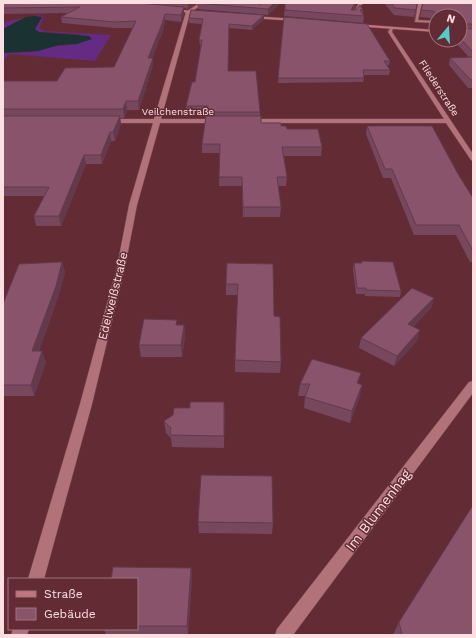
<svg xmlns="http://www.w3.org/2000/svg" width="476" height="638" viewBox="0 0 476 638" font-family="'Work Sans',sans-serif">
<rect width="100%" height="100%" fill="#632c34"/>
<path fill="#652a84" d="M40 15 44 17 39 28 44 31 111 35 95 61 9 54 3 61V53L33 52 49 47 69 45 80 34 39 32 35 29 42 18 19 20 3 29V22Z"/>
<path fill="#1a3231" d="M35 16 42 17 35 29 39 32 89 36 92 39 77 44 59 45 38 51 3 53V29L26 17Z"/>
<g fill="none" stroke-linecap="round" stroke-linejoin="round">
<g stroke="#784b53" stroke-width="1">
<path id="lane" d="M359 3H363L354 16H352Z
M418 3H422L418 20 434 21 436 23 415 22Z"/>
</g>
<g stroke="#784b53" stroke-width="1">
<path id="street" d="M199 3H204L190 13 161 119H219L222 121 219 123H160L137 205 125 267 92 404 44 579H28L80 404 117 267 129 205 153 123H107L104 121 107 119H154L186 12Z
M391 27 393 28 392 32 473 154V161L471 160 446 123H249L246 121 249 119H444L388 32Z
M473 381V393L293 635H275L277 629 469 382Z
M13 629H29L27 635H11Z"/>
</g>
<g stroke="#784b53" stroke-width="1">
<path id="secondary" d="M172 9 204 12 206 13 204 14 171 11Z
M251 16 297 19 299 20 297 21 250 18Z
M355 24 436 30V32L353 26Z"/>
</g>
<use href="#lane" fill="#b17279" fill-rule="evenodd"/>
<use href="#street" fill="#b17279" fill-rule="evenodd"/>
<use href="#secondary" fill="#c4747e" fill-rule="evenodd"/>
</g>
<path fill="#77475d" d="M3 3H196L188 9 184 8V13L181 22 165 20 163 31 152 58 153 65 139 110H127L124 118H120L121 124 115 141H111L102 164H86L61 226H36L34 216 44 196H3V81H57L114 67 133 28H115L62 23 61 17 67 13 3 14Z
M197 3H261V4L263 3H280L268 15 198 9Z
M285 3H356V5L354 10H356L360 5 363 10V14L364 16 363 23 284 16Z
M384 3H417L414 17 394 15Z
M423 3H473V88H468L449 65 450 58 469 57 453 40H460V16H436V21L432 18 420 17Z
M284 17 390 61 389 65H387L390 70 389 75H363L364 78 363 82 278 83Z
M189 18 264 19 252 30 229 28 228 71 260 112V116L261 123 281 126 322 147 321 156H284L287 177 286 186H278L281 207 280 217H243L242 186H219L220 153H202V144L208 116V112H187L186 106 195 82 201 45H200L199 40 202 24 189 23Z
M367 126 458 174 473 198V262H470L456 235H414L391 178H383L366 134Z
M362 261 401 291 400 297 365 296V294H356L353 269 354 263H361Z
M62 262 65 273 58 297 39 351 46 362 34 396H4L3 397V304Z
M227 263 274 316 281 362 280 373 235 372V360L238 295H226V284Z
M434 298 431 308 413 327 417 341 394 366 359 348 361 338Z
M178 325H184L185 337 182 357H141L139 345Z
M359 383 360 396 350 423 304 408 305 396H298L300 384Z
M224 402V448L172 447 171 438 166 433 164 421 190 408Z
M198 522 273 523 272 534 199 533Z
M191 568 192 579 188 635H106L104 629H137V579Z
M399 622 473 635H393Z"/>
<path fill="#613a4c" d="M188 3H196L188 9Z
M274 3H280L268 15V9Z
M355 3H356V5L351 16V10Z
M184 7V13L181 22V15Z
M165 14V20L163 31 149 65 148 58Z
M264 15V19L252 30V26Z
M153 58V65L139 110 138 101Z
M126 101 127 110 124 118 123 109Z
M120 116 121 124 115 141 113 132Z
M110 132 111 141 102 164 101 155Z
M84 155 86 164 61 226 59 216Z
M62 262 65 273 58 297 35 362 32 351Z
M434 298 431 308 406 335 408 324Z
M184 325 185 337 182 357 181 345Z
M420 330 417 341 394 366 397 356Z
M42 351 46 362 34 396 31 385Z
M361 373 358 385 357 383Z
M362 385 360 396 350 423 352 411Z
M224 402 225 414 224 448Z
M191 568 192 579 188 635 187 626Z"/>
<path fill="#8a536c" stroke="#613a4c" d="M3 3H139L184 7 181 15 165 14 162 24 148 58H153L138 101H126L123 109H3V81H57L65 68 114 67 136 21 115 22 61 17 80 7 3 8Z
M197 3H259L258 4H262L263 3H274L268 9Z
M285 3H355L351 10H356L360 5 363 10H360L364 16 285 10Z
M391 3H417L416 10 395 8Z
M423 3H473V24H461L462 28 473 29V52L460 38V16H439L436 13 433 11 421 10Z
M191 10 264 15 252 26 229 24 228 71H256L260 112H208V106H186L192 82H195L202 40H199L203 19 189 18Z
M284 17 367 24 390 61H384L390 70H363L364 78H278Z
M473 57V80H471L450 58Z
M3 116H120L113 132H110L101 155H84L59 216H34L49 187H3Z
M206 116H261V123H281V126H286L287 129H318L322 147H282L287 177H277L281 207H243L242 177H219L220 144H202Z
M367 126H432L458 174 473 198V251L459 225H416L392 169H385Z
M362 261 393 262 401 291 366 290V288H357L354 263H362Z
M62 262 56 286 32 351H42L31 385H3V304L19 264Z
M227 263 273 264 274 316 280 317 281 362 235 360 238 284H226Z
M412 288 434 298 408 324 420 330 397 356 361 338Z
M144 319 177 320 176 325H184L181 345H139Z
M312 359 361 373 357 383 362 385 352 411 305 397 310 384H300Z
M190 402H224V436L170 435 171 428 164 421 173 415 174 408H190Z
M201 475 272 476 273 523 198 522Z
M473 505V635H402L399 622Z
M113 567 191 568 187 626H137V579H111Z"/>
<g text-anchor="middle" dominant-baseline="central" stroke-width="3" stroke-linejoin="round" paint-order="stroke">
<g font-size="10" fill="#fcdfe1" stroke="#632c34">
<text transform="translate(439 88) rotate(57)">Fliederstraße</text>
<text x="178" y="111">Veilchenstraße</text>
</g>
<g font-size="12" fill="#fcdfe1" stroke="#632c34">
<text transform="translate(113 296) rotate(-76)">Edelweißstraße</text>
</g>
<g font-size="14" fill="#fcdfe1" stroke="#632c34">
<text transform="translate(378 510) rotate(-53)">Im Blumenhag</text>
</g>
</g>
<rect width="476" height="638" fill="none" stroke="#fcdfe1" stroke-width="8"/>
<rect x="8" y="578" width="130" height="52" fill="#632c34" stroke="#a07479"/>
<rect x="16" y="591" width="20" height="6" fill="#c4747e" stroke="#a07479"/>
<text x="44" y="598" font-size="12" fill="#fcdfe1">Straße</text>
<rect x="16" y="608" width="20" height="12" fill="#8a536c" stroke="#a07479"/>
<text x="44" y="618" font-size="12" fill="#fcdfe1">Gebäude</text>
<g transform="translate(448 28) rotate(18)"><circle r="19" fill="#632c34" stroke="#a07479"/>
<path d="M0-3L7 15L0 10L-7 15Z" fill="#53cdc9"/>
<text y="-6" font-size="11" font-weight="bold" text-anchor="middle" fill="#fcdfe1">N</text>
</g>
</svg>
